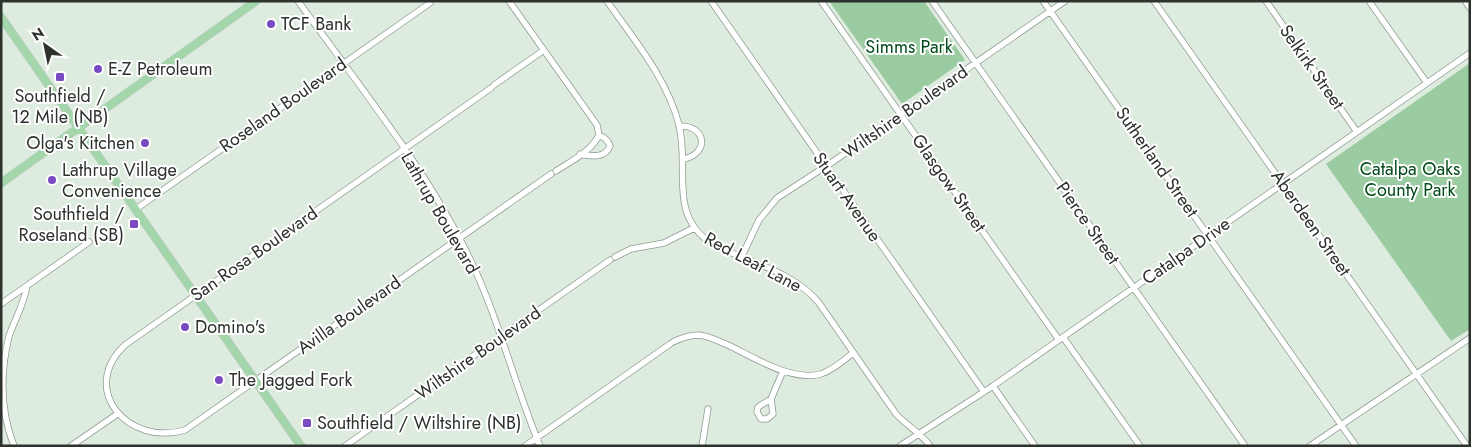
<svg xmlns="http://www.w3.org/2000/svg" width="1471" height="447" viewBox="0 0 1471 447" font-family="Jost,sans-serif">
<rect width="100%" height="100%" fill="#deebdf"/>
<path fill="#9bcba0" d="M829 1H924L965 60 902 104Z
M1470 63V329L1451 341 1326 164Z"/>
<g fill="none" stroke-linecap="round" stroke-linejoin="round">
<g stroke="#8f9b90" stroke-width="7">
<path id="minor" d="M298 1C357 83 425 167 469 257 499 318 514 384 540 446
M509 1 597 125 599 135
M607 1C634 40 667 78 679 125 690 169 667 214 712 244 747 262 793 271 819 303L896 414C907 426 921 433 930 446
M711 1 984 392
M821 1 1059 340
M932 1 1245 446
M1043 1 1356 446
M1154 1 1467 446
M1266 1 1357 132
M1369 1 1427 83
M1465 1 1470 8
M494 85 544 50
M491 88 125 345C78 389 128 447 185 430L551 174
M679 126C706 125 710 153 684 159
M580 154C591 156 605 159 610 146 608 140 604 137 599 135
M556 171C571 161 591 152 599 135
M136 209 430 3
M615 257 631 249 664 243 694 228
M741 258 759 220 777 198 831 163 1065 1
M1 304 89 242
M1063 337 1140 446
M673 342C681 338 689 335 699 335 709 336 718 341 728 345 753 357 792 382 821 374 833 370 843 361 853 353
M993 386 1035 446
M771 399 773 414 767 419H761L757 412 758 407 771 399 783 371
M14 446C0 410 0 373 9 336 15 319 24 304 27 286
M71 446 116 415
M345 446 610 260
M525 446 670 344
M702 446 708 409
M900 446 993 386 1470 53
M1310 446 1470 338"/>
</g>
<g stroke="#c8cac8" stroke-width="9">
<path id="major" d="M1 17 301 446
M1 183 256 1"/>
</g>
<use href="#minor" stroke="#fff" stroke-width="5.5"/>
<use href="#major" stroke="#a3d6ab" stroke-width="8"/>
</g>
<g fill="#794ac2" stroke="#fff" stroke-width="2">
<circle cx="271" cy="24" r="5"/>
<circle cx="98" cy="69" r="5"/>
<rect x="55" y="72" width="10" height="10" rx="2.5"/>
<circle cx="145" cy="143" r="5"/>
<circle cx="52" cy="180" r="5"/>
<rect x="129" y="219" width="10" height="10" rx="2.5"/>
<circle cx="185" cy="327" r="5"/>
<circle cx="219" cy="380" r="5"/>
<rect x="302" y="418" width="10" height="10" rx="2.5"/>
</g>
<g text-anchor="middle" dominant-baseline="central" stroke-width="4" stroke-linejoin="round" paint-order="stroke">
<g font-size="18" fill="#2d322d" stroke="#fff" text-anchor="start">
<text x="281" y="24">TCF Bank</text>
<text x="108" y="69">E-Z Petroleum</text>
<text x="60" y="96" text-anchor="middle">Southfield /<tspan x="60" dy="21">12 Mile (NB)</tspan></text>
<text x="135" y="143" text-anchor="end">Olga's Kitchen</text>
<text x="62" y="170">Lathrup Village<tspan x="62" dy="21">Convenience</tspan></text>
<text x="124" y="214" text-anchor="end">Southfield /<tspan x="124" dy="21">Roseland (SB)</tspan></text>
<text x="195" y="327">Domino's</text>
<text x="229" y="380">The Jagged Fork</text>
<text x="317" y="423">Southfield / Wiltshire (NB)</text>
</g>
<g font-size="18" fill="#004a17" stroke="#fff">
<text x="909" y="47">Simms Park</text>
<text x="1410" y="169">Catalpa Oaks<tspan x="1410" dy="21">County Park</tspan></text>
</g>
<g font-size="18" fill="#2d322d" stroke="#fff">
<text transform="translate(1312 67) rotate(55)">Selkirk Street</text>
<text transform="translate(283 105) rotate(-35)">Roseland Boulevard</text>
<text transform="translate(905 112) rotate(-35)">Wiltshire Boulevard</text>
<text transform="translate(1157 162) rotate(55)">Sutherland Street</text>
<text transform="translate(949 183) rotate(55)">Glasgow Street</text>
<text transform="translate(847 197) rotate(55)">Stuart Avenue</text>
<text transform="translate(440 213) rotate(60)">Lathrup Boulevard</text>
<text transform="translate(1088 223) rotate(55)">Pierce Street</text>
<text transform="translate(1311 223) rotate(55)">Aberdeen Street</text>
<text transform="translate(1186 251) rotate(-35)">Catalpa Drive</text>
<text transform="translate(254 254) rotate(-35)">San Rosa Boulevard</text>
<text transform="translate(753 262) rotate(28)">Red Leaf Lane</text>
<text transform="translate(349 315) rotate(-35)">Avilla Boulevard</text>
<text transform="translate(478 353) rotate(-35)">Wiltshire Boulevard</text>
</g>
</g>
<rect width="1471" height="447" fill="none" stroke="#2d322d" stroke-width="5"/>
<g transform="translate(45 45) rotate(327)" stroke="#ffffff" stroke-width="4" paint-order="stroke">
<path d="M0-4L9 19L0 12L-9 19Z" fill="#2d322d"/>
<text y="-8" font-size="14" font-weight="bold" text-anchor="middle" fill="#2d322d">N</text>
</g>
</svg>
